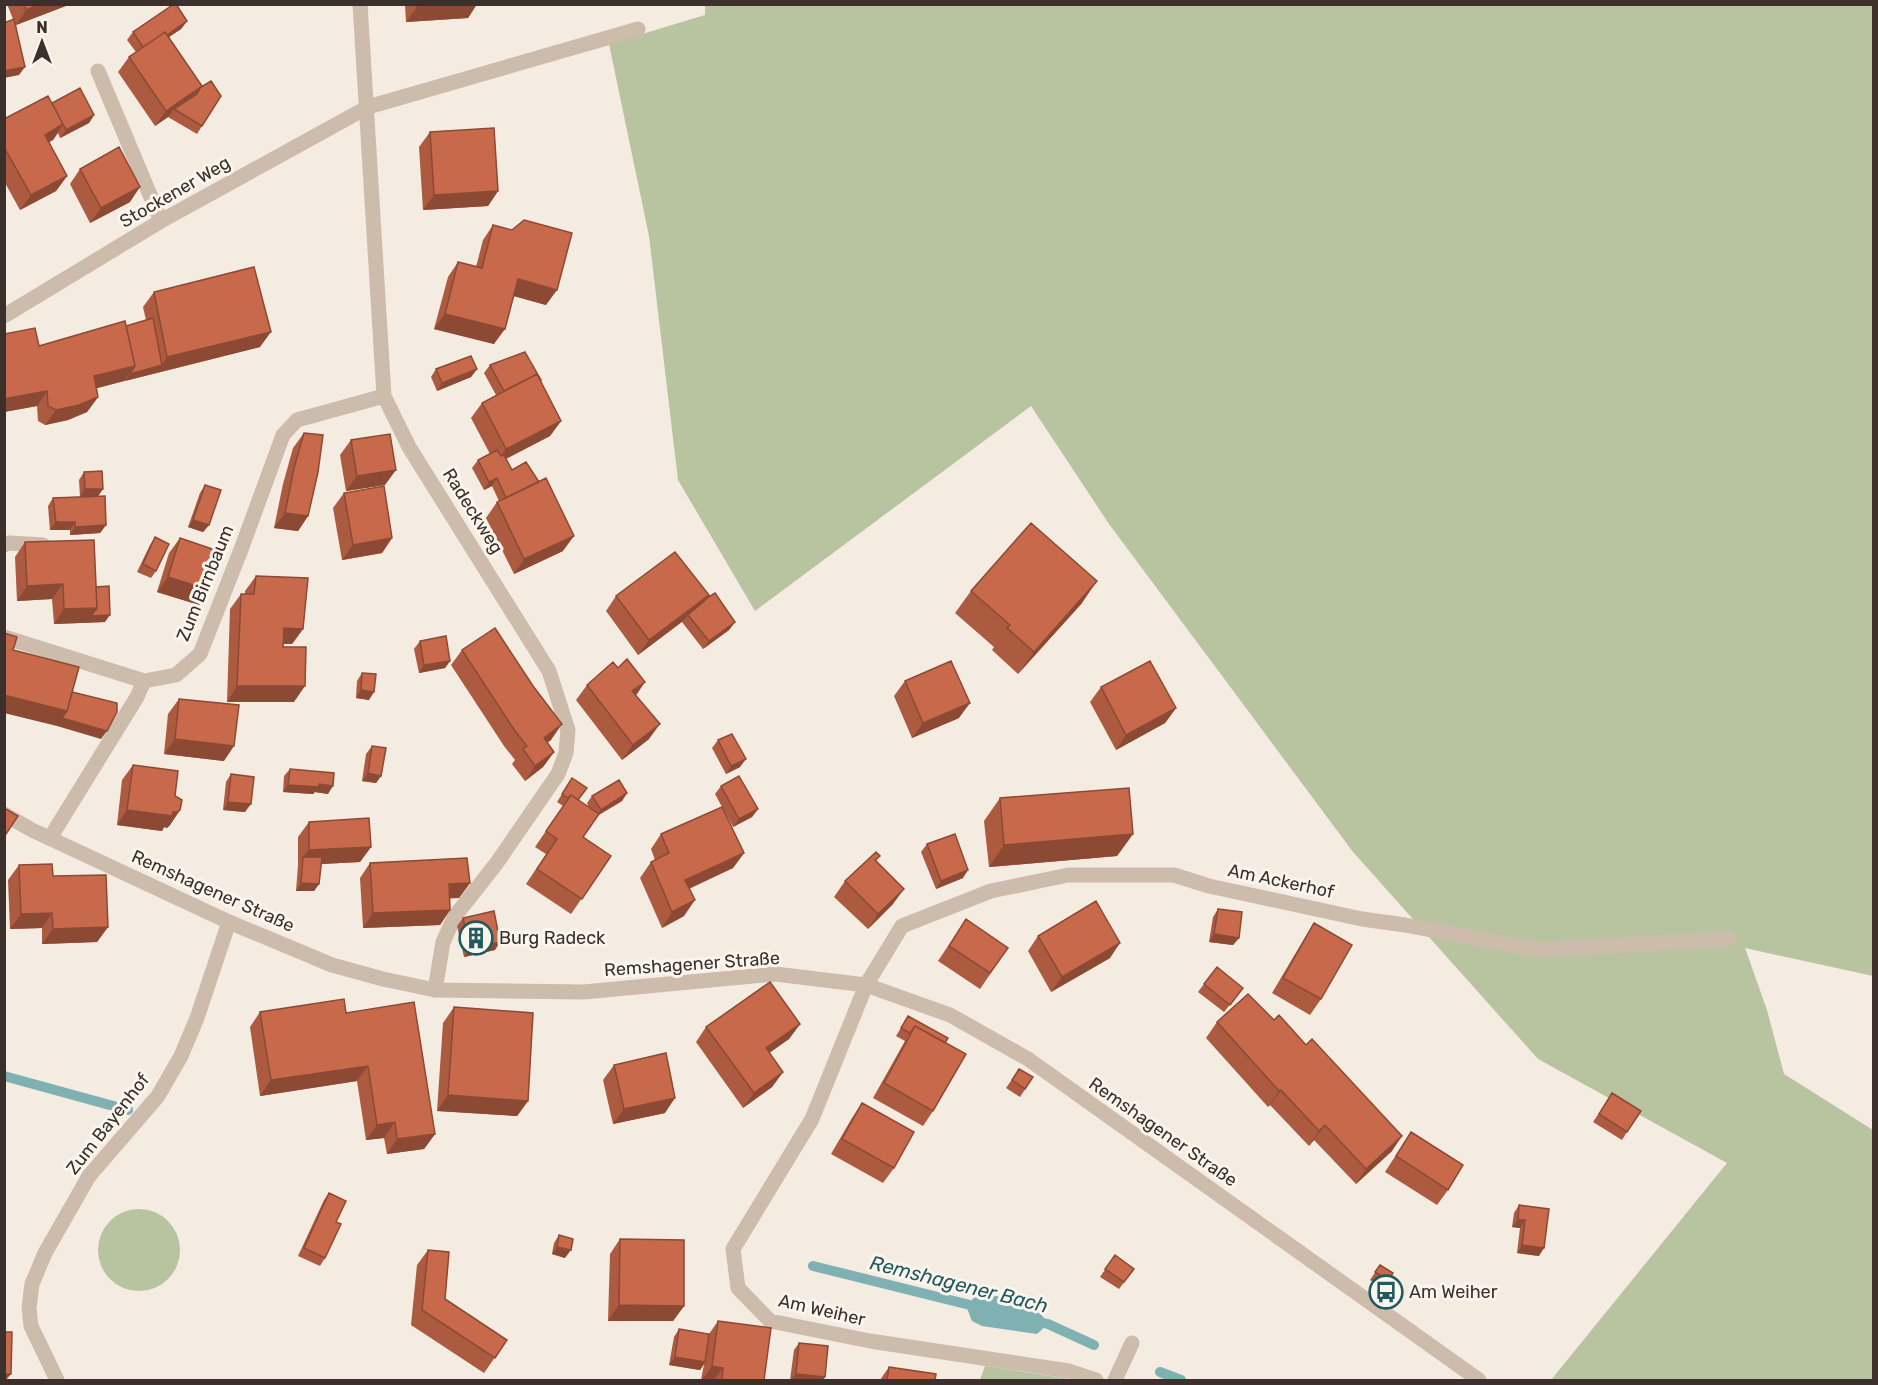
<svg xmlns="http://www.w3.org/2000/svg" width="1878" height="1385" viewBox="0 0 1878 1385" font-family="Rubik,sans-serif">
<rect width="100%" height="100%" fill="#f4ebe1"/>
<path fill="#b8c4a0" d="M705 4 1873 5V976L1745 948 1767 1010 1784 1074 1873 1130V1380H1551L1727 1163 1538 1059 1353 852 1109 524 1031 406 755 611 678 480 649 236 609 44 705 15Z
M98 1250a41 41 0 1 1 82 0a41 41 0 1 1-82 0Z
M985 1366 1064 1378 1071 1380H980Z"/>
<path fill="#7fb0b2" d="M996 1296 1034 1304 1048 1324 1037 1334 982 1326 972 1321 967 1308 974 1297Z"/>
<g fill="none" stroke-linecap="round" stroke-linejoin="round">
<path stroke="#7fb0b2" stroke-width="10" d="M4 1076 128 1110
M813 1266 982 1308
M1035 1321 1048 1324 1094 1345
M1160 1372 1181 1380"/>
<path stroke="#cdbbac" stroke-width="15" d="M368 107 638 29
M4 545 9 543 43 545
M50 838 137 697 144 681
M1115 1380 1132 1343"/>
<path stroke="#cdbbac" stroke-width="15" d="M360 4 384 396 409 447 549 671 568 730 566 753 558 774 496 864 455 916 443 942 435 990
M98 71 161 221
M4 316 161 221 368 107
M4 637 144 681 176 675 200 654 242 547 283 435 297 420 384 396
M57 1380 31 1326 29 1308 32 1284 45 1253 89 1176 158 1096 181 1056 197 1018 229 922
M1096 1380 1069 1371 870 1341 770 1321 738 1288 733 1249 812 1119 866 985 902 926 991 891 1068 875H1174L1209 886 1362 919 1405 925 1538 950 1728 939"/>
<path stroke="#cdbbac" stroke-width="15" d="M4 814 32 830 229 922 332 965 383 979 435 990 584 992 775 974 866 985 950 1015 1028 1059 1479 1380"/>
</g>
<path fill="#ac5a40" d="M7 4H71L16 25 19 75 13 19Z
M405 4H477L468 18 406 22Z
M187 21 181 29 169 37 202 126 197 134 168 117 155 126 118 72 129 57 136 52 127 40 133 32Z
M52 103 94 115 89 123 60 138 58 133 53 140 49 142 67 176 56 191 20 210 4 181V119Z
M430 132 498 191 488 206 423 210 419 147Z
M80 169 130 202 90 223 70 184Z
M493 225 546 305 513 296 494 344 434 329 448 277 458 262 476 267 483 240Z
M154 292 260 347 96 388 98 397 87 412 68 420 45 425 38 421 37 406 4 412V334L39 346 126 326 146 320 143 307Z
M490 365 540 381 561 421 550 436 506 459 512 470 563 551 514 574 486 518 497 502 499 501 492 486 484 490 472 468 478 460 490 454 471 418 482 403 496 395 484 373Z
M436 369H477L471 377 437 391 431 377Z
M304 433 308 516 298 531 274 528 283 484 293 448Z
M351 440 385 485 346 491 340 455Z
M84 472 103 489 98 496 80 497 79 480Z
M205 485 209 525 203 532 188 527 200 493Z
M344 493 392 538 382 553 342 560 333 508Z
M53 498 106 525 100 533 70 535V530H50L48 506Z
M155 537 156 571 151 578 137 572 150 545Z
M180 538 209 590 199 605 157 592 169 553Z
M25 542 96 587 105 622 54 624 52 599 17 601 15 557Z
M256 576 303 629 292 644H283V647L294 702H227L230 609 241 594H245V591Z
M971 591 1082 603 1018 674 992 650 994 647 955 613Z
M616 596 707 598 735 622 729 630 703 649 682 622 683 621 638 655 606 611Z
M420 641 450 661 445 668 419 673 414 649Z
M462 650 551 740 547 743 554 752 543 767 525 781 512 764 515 760 504 746 451 665Z
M362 673 369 700 356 698 357 681Z
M905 681 959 718 912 738 894 696Z
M587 685 636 695 649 739 622 760 576 700Z
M1101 687 1176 708 1165 723 1116 750 1090 702Z
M179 699 224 761 164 754 168 714Z
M718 740 740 767 726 774 712 748Z
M372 746 381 776 376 783 362 781 366 754Z
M133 765 175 796 180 810 170 825 167 828 164 827 162 831 117 825 122 780Z
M290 769 328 794 315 792 313 794 283 792 284 776Z
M231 774 245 812 223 810 226 782Z
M572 778 578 800 589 807 587 803 592 796 627 793 622 801 597 816 583 837 611 856 571 914 526 884 546 854 535 847 563 806 557 802Z
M721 786 758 809 752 817 733 827 715 794Z
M1000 798 1133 834 1117 856 989 867 984 821Z
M309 822 371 847 360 862 321 864 319 884 314 891H296L298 865V837Z
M661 834 744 853 733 868 689 889 684 916 662 928 640 878 651 862 655 860 651 849Z
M927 844 963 878 936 889 921 852Z
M880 856 876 861 893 904 868 929 834 897 845 881Z
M370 863 470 883 459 898H450V910L440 925 363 928 360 878Z
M19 865 53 876 108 927 97 942 42 944V928L10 929 8 880Z
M1218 909 1239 938 1233 945 1209 942 1213 917Z
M463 918 495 950 464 957 457 926Z
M966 919 1008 948 980 989 938 961Z
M1314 923 1321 999 1310 1015 1272 993 1304 939Z
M1038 936 1110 958 1051 992 1028 951Z
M1204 984 1243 988 1224 1012 1198 992Z
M454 1007 528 1101 517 1116 437 1111 443 1023Z
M260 1012 346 1013 435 1134 424 1149 387 1154 384 1138 366 1140 357 1081 260 1096 250 1027Z
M908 1016 945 1043 933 1111 923 1126 873 1098 905 1041 896 1036Z
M1217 1022 1392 1151 1356 1184 1314 1140 1309 1146 1270 1105 1268 1107 1206 1038Z
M800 1024 789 1039 769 1053 783 1072 772 1087 743 1108 696 1042 706 1027Z
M614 1065 665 1113 613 1124 603 1080Z
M1019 1069 1033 1077 1020 1097 1006 1088Z
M1607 1101 1627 1132 1622 1140 1593 1122Z
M862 1103 894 1168 883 1183 831 1154 852 1118Z
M1411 1132 1448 1190 1437 1205 1385 1172Z
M329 1193 336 1222 325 1258 320 1266 298 1256 324 1200Z
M1519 1205 1539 1256 1517 1253 1520 1228 1512 1227 1514 1213Z
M559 1235 565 1258 552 1254 554 1243Z
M620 1239 684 1306 673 1321H608L610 1254Z
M428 1250 445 1299 507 1340 484 1373 411 1325 417 1265Z
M1115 1255 1134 1269 1119 1289 1100 1277Z
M1380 1265 1393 1273 1383 1288 1370 1280Z
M718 1321 764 1380H701L704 1364 700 1370 669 1365 674 1337 679 1329 709 1334Z
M799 1343 823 1380H790L794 1350Z
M889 1367 935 1380H880Z"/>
<path fill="#8c4a34" d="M41 4H71L16 25 26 10Z
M447 4H477L468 18 406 22 417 7Z
M187 21 181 29 139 57 145 50Z
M25 67 19 75 4 78V71Z
M202 86 191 102 174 109 168 117 155 126 166 111Z
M94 115 89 123 60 138 66 130Z
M63 124 53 140 34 150 45 135Z
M67 176 56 191 20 210 31 195Z
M140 187 130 202 90 223 101 208Z
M498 191 488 206 423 210 434 195Z
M518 279 557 290 546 305 507 294Z
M445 314 505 329 494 344 434 329Z
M271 332 260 347 125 381 130 374 162 365 167 357Z
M135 366 124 381 83 392 94 376Z
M477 369 471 377 437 391 442 383Z
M47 391 37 406 4 412V399Z
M98 397 87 412 68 420 45 425 56 410Z
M561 421 550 436 495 464 506 449Z
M396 470 385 485 346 491 357 476Z
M497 478 492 486 484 490 489 482Z
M85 489H103L98 496 80 497Z
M285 513 308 516 298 531 274 528Z
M193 520 209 525 203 532 188 527Z
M56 522H75L70 530H50Z
M106 525 100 533 70 535 75 527Z
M574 536 563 551 514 574 524 559Z
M392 538 382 553 342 560 353 545Z
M168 577 209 590 199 605 157 592Z
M1097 581 1082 603 1018 674 1034 652Z
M63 584 52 599 17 601 27 586Z
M709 595 698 610 688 615 683 621 638 655 649 640Z
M97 608 110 615 105 622 54 624 64 609Z
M735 622 729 630 703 649 709 641Z
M284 628 303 629 292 644 274 643Z
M450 661 445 668 419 673 424 665Z
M645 682 635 697 632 691Z
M237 686H305L294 702H227Z
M361 690 374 692 369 700 356 698Z
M4 695 67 711 107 731 101 739 57 726 4 713Z
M970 703 959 718 912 738 923 723Z
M1176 708 1165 723 1116 750 1126 735Z
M562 724 551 740 533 753 544 738Z
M660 724 649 739 622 760 633 745Z
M175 739 234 746 224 761 164 754Z
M554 752 543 767 525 781 535 766Z
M746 759 740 767 726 774 731 766Z
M368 773 381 776 376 783 362 781Z
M319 784 333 786 328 794 315 792 313 794 283 792 288 785Z
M627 793 622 801 595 817 601 810Z
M228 802 251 804 245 812 223 810Z
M758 809 752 817 733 827 739 819Z
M127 810 173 812 180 810 170 825 167 828 164 827 162 831 117 825Z
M1133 834 1117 856 989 867 1004 845Z
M371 847 360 862 303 865V857L309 850Z
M744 853 733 868 674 895 685 880Z
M968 870 963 878 936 889 941 881Z
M301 883 319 884 314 891H296Z
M470 883 459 898 438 899 449 884Z
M904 889 893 904 868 929 878 914Z
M695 900 684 916 662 928 672 912Z
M450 910 440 925 363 928 373 913Z
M52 913 42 928 10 929 21 914Z
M108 927 97 942 42 944 53 929Z
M1214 934 1239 938 1233 945 1209 942Z
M500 942 495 950 464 957 470 949Z
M1120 943 1110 958 1051 992 1062 977Z
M800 1024 789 1039 755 1063 766 1048Z
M368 1066 357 1081 260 1096 271 1080Z
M783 1072 772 1087 743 1108 754 1093Z
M1281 1090 1270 1105 1268 1107 1279 1091Z
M448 1095 528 1101 517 1116 437 1111Z
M675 1098 665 1113 613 1124 624 1109Z
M395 1122 384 1138 366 1140 377 1125Z
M1325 1125 1314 1140 1309 1146 1319 1131Z
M435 1134 424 1149 387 1154 397 1139Z
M1402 1136 1392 1151 1356 1184 1366 1169Z
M1518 1220H1525L1520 1228 1512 1227Z
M1522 1245 1544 1248 1539 1256 1517 1253Z
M557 1247 571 1250 565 1258 552 1254Z
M619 1305 684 1306 673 1321H608Z
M675 1357 705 1362 700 1370 669 1365Z
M712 1366 723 1368 714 1380H702Z
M4 1374H11L6 1380H4Z
M796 1374 825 1377 823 1380H791Z"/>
<path fill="#c8694b" stroke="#8c4a34" stroke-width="1.5" d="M24 4H41L26 10Z
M174 4H176L187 21 167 35 165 32 143 47 133 32Z
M417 4H447L417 7Z
M14 19 25 67 4 71V23Z
M165 32 202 86 166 111 129 57Z
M211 81 221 96 202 126 174 109 197 94 201 87Z
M80 88 94 115 66 130 52 103Z
M48 96 63 124 45 135 67 176 31 195 4 147V119Z
M494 128 498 191 434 195 430 132Z
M119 147 140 187 101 208 80 169Z
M524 220 572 233 557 290 518 279 505 329 445 314 458 262 482 268 493 225 512 230Z
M254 267 271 332 167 357 154 292Z
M153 318 162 365 130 374 135 366 126 326Z
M125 321 135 366 94 376 98 397 79 405 56 410 48 406 47 391 4 399V334L35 328 39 346Z
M525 352 541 380H540L537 374 504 391 490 365Z
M471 356 477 369 442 383 436 369Z
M537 374 561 421 506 449 482 403Z
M304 433 323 435 318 472 308 516 285 513 294 468Z
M390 434 396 470 357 476 351 440Z
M497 450 501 456 504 455 512 470 526 462 539 482 506 498 497 478 489 482 478 460Z
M102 471 103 489H85L84 472Z
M546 478 574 536 524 559 497 502Z
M205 485 221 490 209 525 193 520Z
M384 486 392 538 353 545 344 493Z
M105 496 106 525 75 527V522H56L53 498Z
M1031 523 1097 581 1034 652 1007 628 1010 625 971 591Z
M155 537 169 544 156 571 143 564Z
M180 538 221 552 209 590 168 577Z
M94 540 97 608 64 609 63 584 27 586 25 542Z
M675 552 709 595 649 640 616 596Z
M256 576 308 578 303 629 284 628 283 647H306L305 686H237L241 594H254Z
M109 586 110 615 91 616 97 608 96 587Z
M715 593 735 622 709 641 688 615 703 602 707 598Z
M495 628 533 686 562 724 544 738 554 752 535 766 523 749 527 746 515 731 462 650Z
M4 633 17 637 13 650 79 667 67 711 4 695Z
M446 636 450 661 424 665 420 641Z
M627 659 645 682 632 691 660 724 633 745 587 685 613 662 618 668Z
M951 661 970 703 923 723 905 681Z
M1150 661 1176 708 1126 735 1101 687Z
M362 673 376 674 374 692 361 690Z
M72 692 117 703V712L107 731 62 718 67 711Z
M179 699 239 705 234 746 175 739Z
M732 734 746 759 731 766 718 740Z
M372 746 386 748 381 776 368 773Z
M133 765 178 771 175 796 182 800 180 810 177 812H173L172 816 127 810Z
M290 769 334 773 333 786 319 784V787L288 785Z
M231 774 254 777 251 804 228 802Z
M739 776 758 809 739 819 721 786Z
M572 778 587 788 578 800 571 795 568 798 562 794Z
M619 780 627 793 601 810 592 796Z
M1129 788 1133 834 1004 845 1000 798Z
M571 795 599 814 583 837 611 856 582 899 537 869 557 839 546 831Z
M722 807 744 853 685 880 695 900 672 912 651 862 669 853 661 834Z
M4 808 18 816 4 837Z
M369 818 371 847 309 850V822Z
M955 834 968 870 941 881 927 844Z
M876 852 880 856 875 860 904 889 878 914 845 881Z
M303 857H322L319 884 301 883Z
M467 858 470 883 449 884 450 910 373 913 370 863Z
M52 864 53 876 106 875 108 927 53 929 52 913 21 914 19 865Z
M1096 901 1120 943 1062 977 1038 936Z
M1218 909 1242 912 1239 938 1214 934Z
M494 911 500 942 470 949 463 918Z
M966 919 1008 948 990 973 949 946Z
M1314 923 1352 945 1321 999 1283 978Z
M1217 967 1243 988 1230 1005 1204 984Z
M770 982 800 1024 766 1048 783 1072 754 1093 706 1027Z
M1248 994 1274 1020 1279 1015 1306 1045 1312 1039 1402 1136 1366 1169 1325 1125 1319 1131 1281 1090 1279 1091 1217 1022Z
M344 999 346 1013 414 1002 435 1134 397 1139 395 1122 377 1125 368 1066 271 1080 260 1012Z
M454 1007 533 1013 528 1101 448 1095Z
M908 1016 948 1038 945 1043 915 1026 910 1033 901 1028Z
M915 1026 966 1054 933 1111 884 1083Z
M666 1053 675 1098 624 1109 614 1065Z
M1019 1069 1033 1077 1025 1089 1012 1080Z
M1612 1093 1641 1111 1627 1132 1599 1114Z
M862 1103 914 1132 894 1168 842 1139Z
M1411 1132 1463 1165 1448 1190 1396 1156Z
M329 1193 346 1201 336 1222 341 1224 325 1258 304 1248Z
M1519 1205 1549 1209 1544 1248 1522 1245 1525 1220H1518Z
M559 1235 573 1239 571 1250 557 1247Z
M620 1239 684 1240V1306L619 1305Z
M428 1250 449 1252 445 1299 507 1340 495 1358 422 1310Z
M1115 1255 1134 1269 1124 1282 1105 1269Z
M1380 1265 1393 1273 1388 1280 1375 1272Z
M718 1321 771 1328 764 1380H722L723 1368 712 1366Z
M679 1329 709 1334 705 1362 675 1357Z
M4 1332H12L11 1374H4Z
M799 1343 828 1346 825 1377 796 1374Z
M889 1367 936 1374 935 1380H887Z"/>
<defs>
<g id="building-ring" transform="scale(1.725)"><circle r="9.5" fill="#fbf5ee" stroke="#1f5a5e" stroke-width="1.5"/><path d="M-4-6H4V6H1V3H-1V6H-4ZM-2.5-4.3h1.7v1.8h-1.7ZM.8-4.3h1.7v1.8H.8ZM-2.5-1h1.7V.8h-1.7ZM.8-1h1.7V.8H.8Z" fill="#1f5a5e"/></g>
<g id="bus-ring" transform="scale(1.725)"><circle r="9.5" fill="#fbf5ee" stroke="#1f5a5e" stroke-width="1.5"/><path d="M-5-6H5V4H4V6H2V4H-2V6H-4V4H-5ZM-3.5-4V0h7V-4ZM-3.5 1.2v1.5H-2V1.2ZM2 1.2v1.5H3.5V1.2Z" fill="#1f5a5e"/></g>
</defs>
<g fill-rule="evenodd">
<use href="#building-ring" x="476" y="938"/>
<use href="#bus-ring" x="1386" y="1292"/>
</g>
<g text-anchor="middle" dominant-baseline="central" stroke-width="6" stroke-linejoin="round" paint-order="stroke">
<g font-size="18" fill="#3b302b" stroke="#fbf5ee">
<text transform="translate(175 192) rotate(-30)">Stockener Weg</text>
<text transform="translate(473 511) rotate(58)">Radeckweg</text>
<text transform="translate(205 583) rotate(-68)">Zum Birnbaum</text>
<text transform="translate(1281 881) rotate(12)">Am Ackerhof</text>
<text transform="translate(213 891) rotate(24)">Remshagener Straße</text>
<text transform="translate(692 964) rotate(-4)">Remshagener Straße</text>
<text transform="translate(108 1124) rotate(-52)">Zum Bayenhof</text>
<text transform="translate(1163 1132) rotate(35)">Remshagener Straße</text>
<text transform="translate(822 1310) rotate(13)">Am Weiher</text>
</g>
<g font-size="18" fill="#3b302b" stroke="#fbf5ee" text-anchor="start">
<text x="499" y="938">Burg Radeck</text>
<text x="1409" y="1292">Am Weiher</text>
</g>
<g font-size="20" font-style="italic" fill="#1f5a5e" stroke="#fbf5ee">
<text transform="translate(959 1284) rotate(14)">Remshagener Bach</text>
</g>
</g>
<rect width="1878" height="1385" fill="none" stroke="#3b302b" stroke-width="12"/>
<g transform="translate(42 42)" stroke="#fbf5ee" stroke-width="4.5" paint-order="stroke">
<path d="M0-4.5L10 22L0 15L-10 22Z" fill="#3b302b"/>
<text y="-9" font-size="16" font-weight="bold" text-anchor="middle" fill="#3b302b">N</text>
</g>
</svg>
